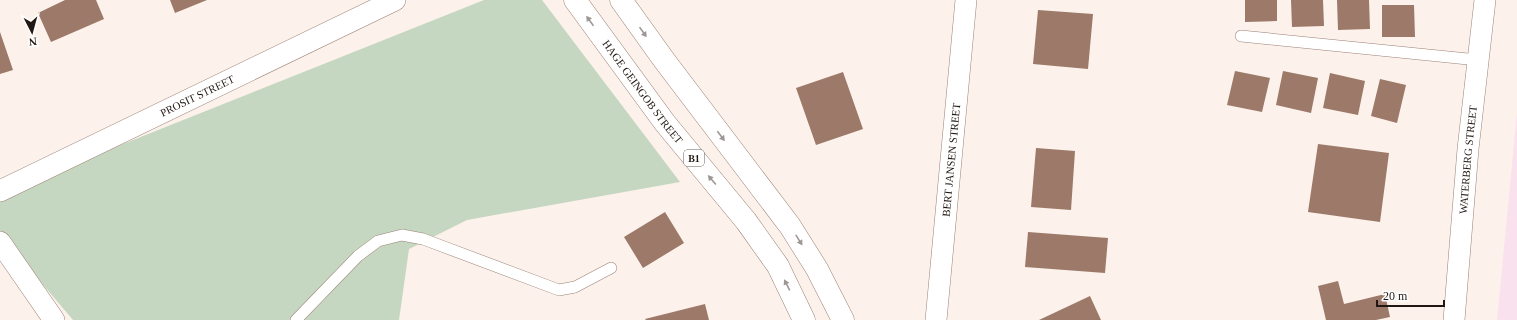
<svg xmlns="http://www.w3.org/2000/svg" width="1517" height="320" viewBox="0 0 1517 320" font-family="'Times New Roman',serif">
<rect width="100%" height="100%" fill="#fcf1eb"/>
<path fill="#f9e2ee" d="M1517 110V320H1497L1517 113Z"/>
<path fill="#c5d7c0" d="M484 0H542L680 182 467 220 409 249 399 320H73L0 234V193Z"/>
<path fill="#9c7968" d="M65 0H96L104 19 51 42 38 13Z
M170 0H207L175 13Z
M1245 0H1277V21L1245 22Z
M1291 0H1323L1324 26 1292 27Z
M1337 0H1369L1370 29 1338 30Z
M1382 5H1414L1415 37H1382Z
M1038 10 1093 14 1088 69 1033 64Z
M0 32 13 70 0 74Z
M1235 71 1270 78 1262 112 1227 105Z
M1283 71 1318 78 1311 113 1276 105Z
M843 72 863 129 816 145 796 88Z
M1330 73 1365 81 1358 115 1323 108Z
M1380 79 1406 85 1397 123 1371 116Z
M1318 144 1389 153 1380 222 1308 212Z
M1036 148 1075 151 1071 210 1031 207Z
M665 212 684 243 643 268 624 237Z
M1028 232 1108 238 1105 273 1025 267Z
M1338 281 1344 304 1385 294 1390 317 1376 320H1326L1318 286Z
M1090 296 1101 320H1039Z
M705 304 709 320H646L645 319Z"/>
<g fill="none" stroke-linecap="round" stroke-linejoin="round">
<g stroke="#9c8275" stroke-width="12">
<path id="service" d="M1241 36 1478 60
M296 320 358 256 378 241 402 235 423 239 559 290 575 287 611 268"/>
</g>
<g stroke="#9c8275" stroke-width="22">
<g id="minor">
<path id="s1" d="M0 191 395 0"/>
<path d="M0 242 54 320"/>
<path id="s2" d="M936 320 966 0"/>
<path id="s3" d="M1454 320 1468 149 1485 0"/>
</g>
</g>
<g stroke="#9c8275" stroke-width="23">
<g id="trunk">
<path id="s4" d="M575 0 665 123 746 221 778 266 804 320"/>
<path d="M621 0 664 60 790 226 817 269 843 320"/>
</g>
</g>
<use href="#service" stroke="#fff" stroke-width="11"/>
<use href="#minor" stroke="#fff" stroke-width="21"/>
<use href="#trunk" stroke="#fff" stroke-width="22"/>
</g>
<defs><path id="oneway-solid" d="M-6-.8H1V-3.2L6.5 0L1 3.2V.8H-6Z"/></defs>
<g fill="#9c9795">
<use href="#oneway-solid" transform="translate(590 21) rotate(-126)"/>
<use href="#oneway-solid" transform="translate(643 32) rotate(55)"/>
<use href="#oneway-solid" transform="translate(721 136) rotate(53)"/>
<use href="#oneway-solid" transform="translate(712 180) rotate(-130)"/>
<use href="#oneway-solid" transform="translate(799 240) rotate(58)"/>
<use href="#oneway-solid" transform="translate(787 285) rotate(-117)"/>
</g>
<g text-anchor="middle" dominant-baseline="central" stroke-width="3" stroke-linejoin="round" paint-order="stroke">
<rect fill="#fff" stroke="#645d5a" stroke-width="1" x="684" y="150" width="20" height="16" rx="3"/>
<g font-size="10" font-weight="bold" fill="#221813">
<text x="694" y="158">B1</text>
</g>
<g font-size="11" fill="#221813" stroke="#fff">
<text stroke="none"><textPath href="#s4" startOffset="114">HAGE GEINGOB STREET</textPath></text>
<text stroke="none"><textPath href="#s1" startOffset="219">PROSIT STREET</textPath></text>
<text stroke="none"><textPath href="#s2" startOffset="161">BERT JANSEN STREET</textPath></text>
<text stroke="none"><textPath href="#s3" startOffset="161">WATERBERG STREET</textPath></text>
</g>
</g>
<g transform="translate(32 32) rotate(174)" stroke="#ffffff" stroke-width="3" paint-order="stroke">
<path d="M0-3L7 15L0 10L-7 15Z" fill="#221813"/>
<text y="-6" font-size="11" font-weight="bold" text-anchor="middle" fill="#221813">N</text>
</g>
<path d="M1377 300v6h67v-6" fill="none" stroke="#221813" stroke-width="2"/>
<text x="1383" y="300" font-size="12" fill="#221813" stroke="#ffffff" stroke-width="3" paint-order="stroke">20 m</text>
</svg>
